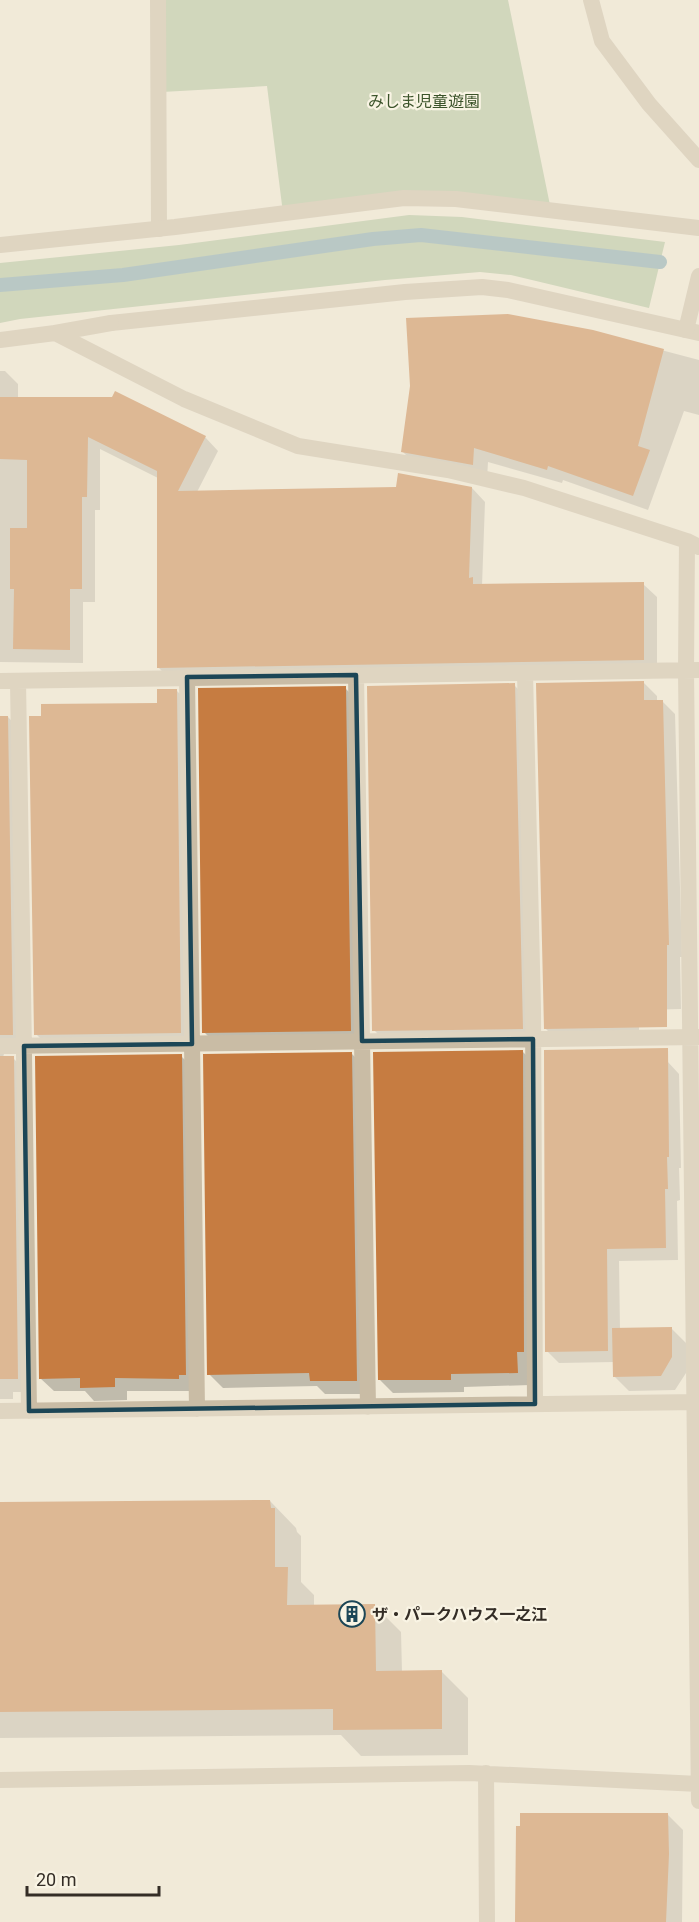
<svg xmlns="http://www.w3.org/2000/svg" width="699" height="1922" viewBox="0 0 699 1922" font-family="Roboto,'Noto Sans JP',sans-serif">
<rect width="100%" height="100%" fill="#f1ead8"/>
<path fill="#abc099" d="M162 0H508L551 210 371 199 283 213 267 86 162 92Z
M409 215 462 217 665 242 649 308 511 275 480 272 385 280 20 319 0 323V263L179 245Z"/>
<path fill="#0003" d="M593 332 699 360V415L684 411 648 510 563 480 562 483 488 462 487 479 417 466 402 451Z
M0 371H5L18 384V398L205 437 218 451 197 492 397 489 399 474 472 488 485 502 482 586 643 584 657 597V673L172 681 158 667V478L100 449V510H95V602H83V663L0 662Z
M644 683 657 696V701H662L675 714 682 957H680L681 1009 639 1010V1040L558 1041 545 1028Z
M514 685 526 697 534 1040 386 1042 374 1030Z
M345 688 357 700 363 1043 216 1044 204 1032Z
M176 690 188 702 193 1045 48 1046 36 1034 158 704Z
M0 717H8L21 731 26 1048 4 1054 3 1057 13 1058 26 1071 31 1392H13V1399H0Z
M522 1051 535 1064 530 1385 464 1387V1392L393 1393 380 1380Z
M351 1053 365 1067 370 1394H325L317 1386 223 1388 209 1374Z
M181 1056 194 1069 192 1391H127V1400L94 1401 85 1391H54L40 1378Z
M667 1061 679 1074 681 1168H679L680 1200 677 1201 678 1260 619 1261 620 1329 671 1328 686 1343V1373L675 1390 629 1391 614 1376V1362L559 1363 547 1351Z
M270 1501 296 1528 297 1532 301 1536V1582L314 1595V1606H375L401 1632 402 1672 441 1671 468 1698V1755L361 1756 341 1735 0 1738V1504Z
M667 1814 683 1830 682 1922H516Z"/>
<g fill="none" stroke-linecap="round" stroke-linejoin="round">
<path stroke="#77a1ae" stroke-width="14" d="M0 285 123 275 373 239 421 235 660 262"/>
</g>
<path fill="#c67c41" d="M508 314 593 330 664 349 638 446 650 450 633 496 548 466 547 470 474 448 473 465 401 452 410 386 406 318Z
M115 391 206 436 178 491 396 487 398 473 472 487 469 578 473 577V584L644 582V660L157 668V471L88 437 87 497H82V589H70V650L13 649 14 589H10V528H27V460L0 459V397H112Z
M644 681V700H663L669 945H667V1027L544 1029 536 683Z
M515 683 523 1029 372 1031 367 686Z
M346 686 351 1031 202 1033 198 688Z
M157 689H177L181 1033 34 1035 29 716H41V704L157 703Z
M0 716H8L13 1035H0Z
M668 1048 669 1157H667L668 1189H665L666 1248 607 1249 608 1351 545 1352 544 1050Z
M523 1050 524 1352H517L518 1373 451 1374V1380H378L373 1052Z
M352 1052 357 1381H310L309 1373 207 1375 203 1054Z
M182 1054 186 1375H179V1379L115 1378V1387L80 1388V1378L39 1379 35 1056Z
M0 1056H14L18 1379H0Z
M672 1327V1357L661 1376 613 1377 612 1328Z
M270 1500 271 1508H275V1567H288L287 1605 375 1604 376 1671 442 1670V1729L333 1730V1709L0 1712V1502Z
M520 1813H668L669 1854 666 1922H515L516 1826H520Z"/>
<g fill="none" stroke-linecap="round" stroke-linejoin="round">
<path stroke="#c9bca5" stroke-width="16" d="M111 323 405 292 482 287 508 290 699 333"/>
<path stroke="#c9bca5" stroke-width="16" d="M158 0 159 229
M591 0 602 41 649 104 699 160
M686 330 699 276
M55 333 111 323
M0 340 55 333 184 399 298 446 448 470 524 488 687 541 699 547
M687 541 686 671 699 1801
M525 673 533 1009 535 1404
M356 675 368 1407
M187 677 197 1409
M0 681 699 670
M18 681C23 924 25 1168 29 1411
M0 1046 699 1037
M0 1411 699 1402
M486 1773 487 1922
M0 1780 469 1773 699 1784"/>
<path stroke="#c9bca5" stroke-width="16" d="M0 245 175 227 404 198 456 199 699 228"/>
</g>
<path d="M0 0H699V1922H0ZM356 675 362 1041 533 1039 535 1404 29 1411 24 1046 192 1044 187 677Z" fill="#f1ead8" fill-opacity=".55" fill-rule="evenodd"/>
<path fill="none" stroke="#1c4656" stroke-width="4.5" stroke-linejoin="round" d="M356 675 362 1041 533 1039 535 1404 29 1411 24 1046 192 1044 187 677Z"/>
<defs>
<g id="building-ring" transform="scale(1.35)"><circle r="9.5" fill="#f9f4e4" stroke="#1c4656" stroke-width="1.5"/><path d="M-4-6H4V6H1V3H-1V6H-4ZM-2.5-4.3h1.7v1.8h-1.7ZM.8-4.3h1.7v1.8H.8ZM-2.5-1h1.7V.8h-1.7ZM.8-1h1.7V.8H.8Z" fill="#1c4656"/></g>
</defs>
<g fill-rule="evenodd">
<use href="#building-ring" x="352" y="1614"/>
</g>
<g text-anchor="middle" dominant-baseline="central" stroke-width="4.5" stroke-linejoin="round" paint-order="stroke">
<g font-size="16" fill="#3b532a" stroke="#f9f4e4">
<text x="424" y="101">みしま児童遊園</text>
</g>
<g font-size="16" font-weight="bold" fill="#342d26" stroke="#f9f4e4" text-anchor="start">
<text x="372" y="1614">ザ・パークハウス一之江</text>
</g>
</g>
<path d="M27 1886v9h132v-9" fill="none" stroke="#342d26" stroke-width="3"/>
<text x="36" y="1886" font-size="18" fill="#342d26" stroke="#f9f4e4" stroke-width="4.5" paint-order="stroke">20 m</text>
</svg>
